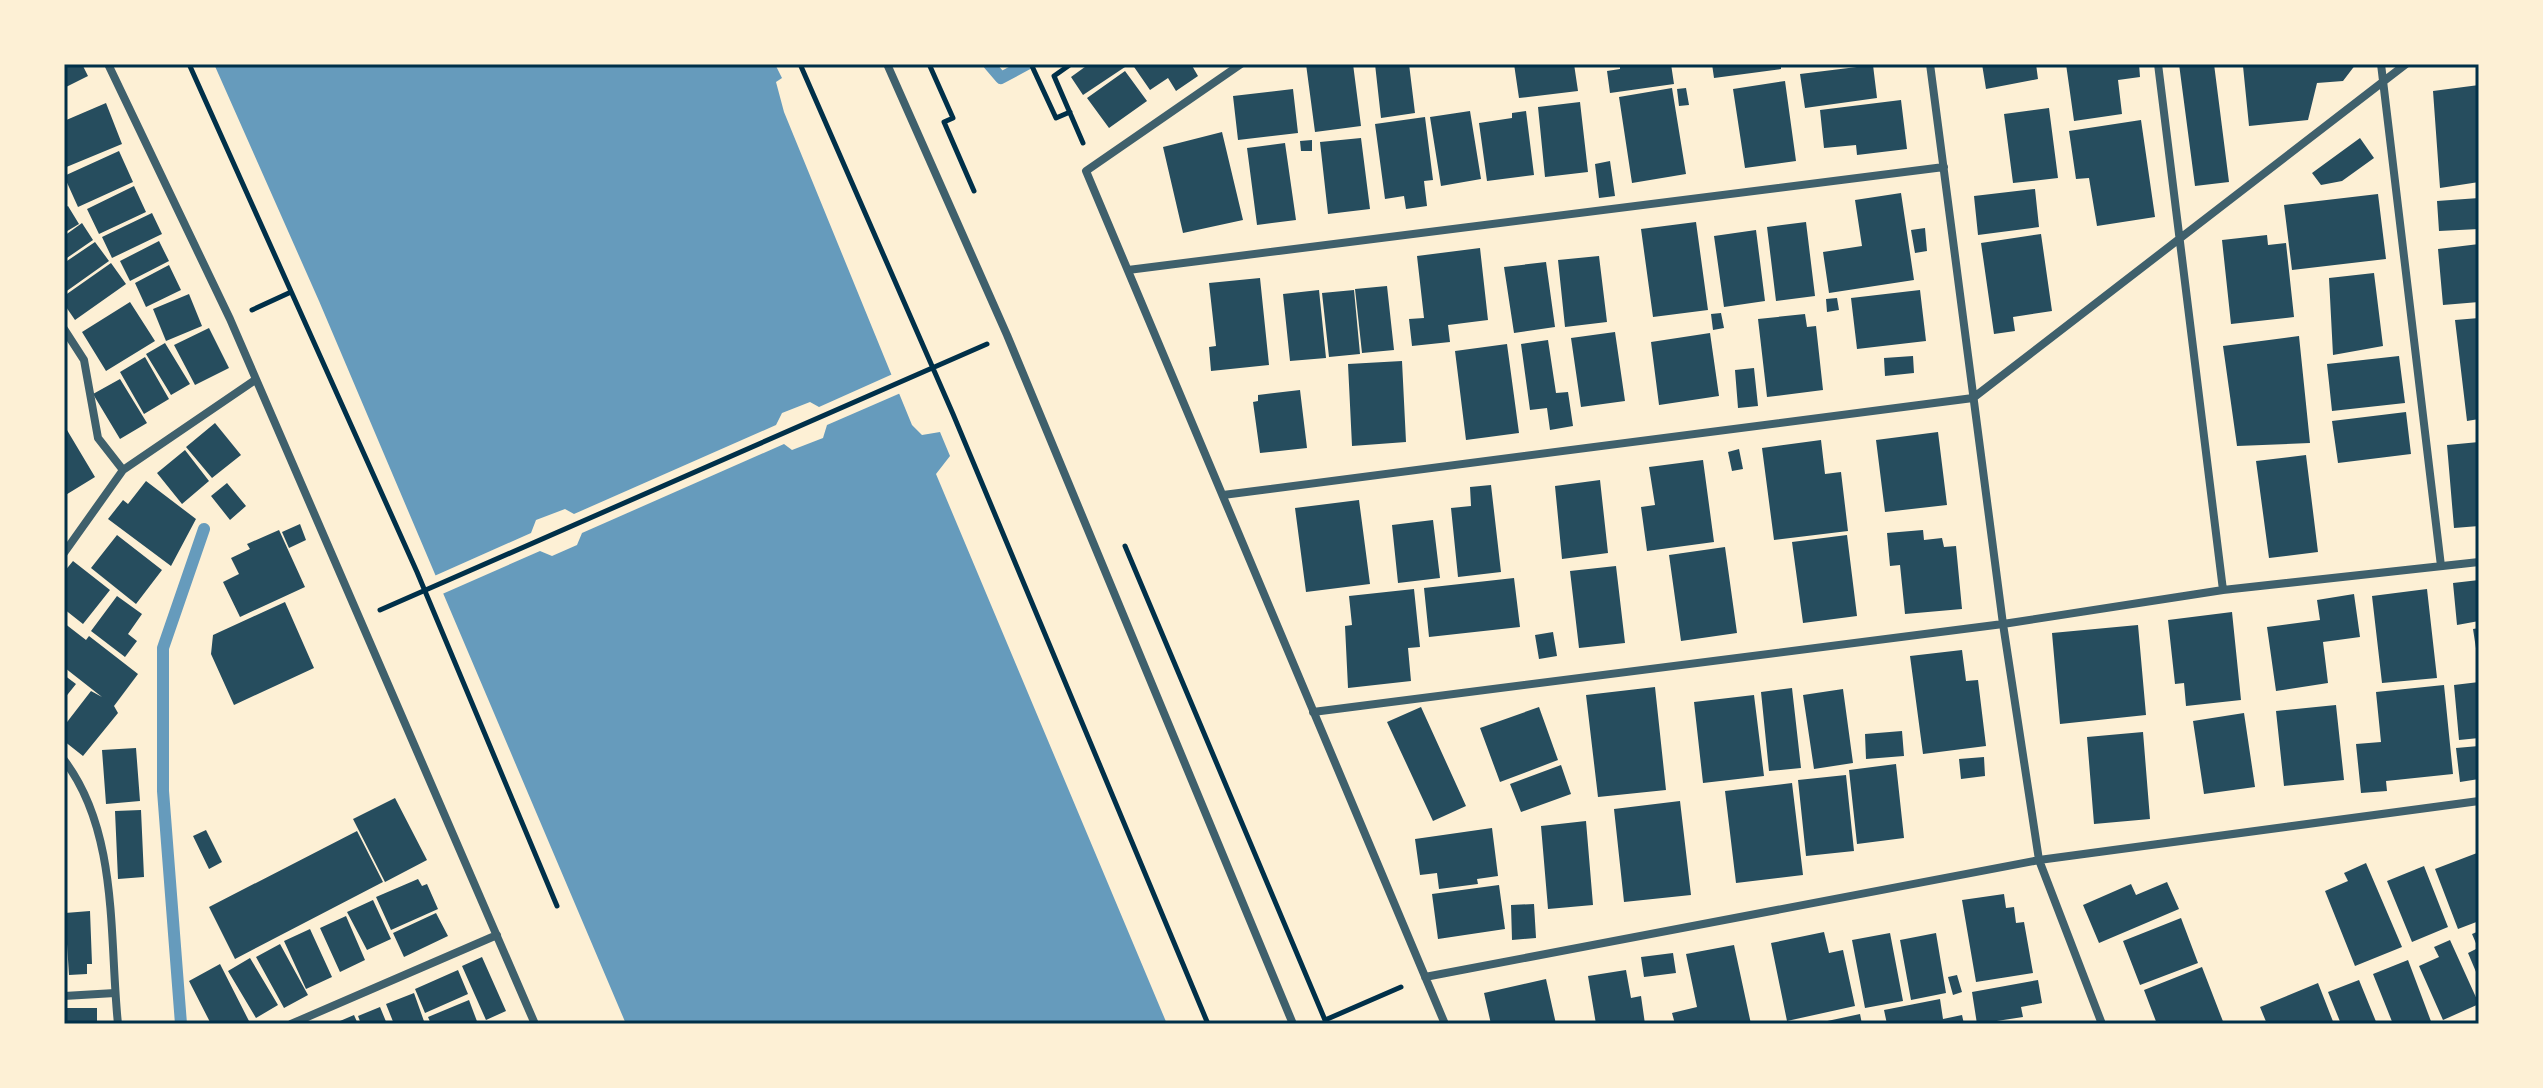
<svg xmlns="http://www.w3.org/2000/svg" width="2543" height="1088" viewBox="0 0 2543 1088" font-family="'Work Sans',sans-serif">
<rect width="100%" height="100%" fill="#fdf0d5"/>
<path fill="#669bbc" d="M214 64H775L782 78 776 82 784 112 912 425 922 435 940 432 950 456 936 474 1167 1024H626L319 301Z"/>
<path fill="#fdf0d5" d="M895 373 903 392 827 425 823 438 792 450 784 444 582 533 577 545 552 556 540 551 440 595 432 577 531 533 536 520 565 509 574 514 776 425 782 413 810 402 819 407Z"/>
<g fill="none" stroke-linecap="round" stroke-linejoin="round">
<path stroke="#669bbc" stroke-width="12" d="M989 64 1001 78 1027 64
M181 1024 163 791V648L204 529"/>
</g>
<path fill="#264d5e" d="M64 64H82L88 76 64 88Z
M1089 64H1123L1125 67 1083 95 1071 77Z
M1132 64H1191L1198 76 1176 91 1168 78 1150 90Z
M1306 64H1353L1361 126 1315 132Z
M1375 64H1409L1415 113 1381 118Z
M1514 64H1574L1578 91 1519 98Z
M1620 64H1671L1674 84 1610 93 1607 71 1620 69Z
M1712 64H1781V69L1714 78Z
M1982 64H2036L2038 79 1986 89Z
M2066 64H2139L2140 77 2118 80 2122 114 2074 121Z
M2179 64H2214L2229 182 2195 186Z
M2263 64H2356L2343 81 2317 83 2308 120 2249 126 2243 66Z
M1873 65 1877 98 1805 108 1800 74Z
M1125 71 1147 101 1109 128 1087 98Z
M1785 81 1796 161 1745 168 1733 89Z
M2479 85V182L2440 188 2433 91Z
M1672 88 1686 174 1632 183 1619 97Z
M1686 88 1689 105 1679 106 1677 89Z
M1293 89 1298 133 1238 140 1233 96Z
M1901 100 1907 149 1857 155 1856 145 1824 148 1820 110Z
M1580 102 1588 172 1545 177 1538 107Z
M106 103 122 144 64 168V121Z
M2049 108 2058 178 2013 183 2004 114Z
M1470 111 1481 179 1441 186 1430 117Z
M1526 111 1534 175 1487 181 1479 123 1512 118V113Z
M1425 117 1433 180 1424 181 1427 206 1406 209 1404 196 1385 199 1375 124Z
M2141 120 2155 217 2097 226 2089 178 2076 179 2069 131Z
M1222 132 1243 220 1183 233 1163 147Z
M1361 138 1370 209 1328 214 1320 142Z
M2360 138 2374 158 2342 181 2321 185 2312 173Z
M1312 140V151H1301L1300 141Z
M1285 143 1296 220 1257 225 1247 148Z
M119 151 133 182 78 207 64 176Z
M1610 161 1615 196 1599 198 1595 164Z
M134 186 146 212 99 234 87 209Z
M2035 189 2039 227 1978 235 1974 196Z
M1901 193 1914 280 1829 293 1823 252 1862 246 1855 200Z
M2378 194 2386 259 2292 270 2284 205Z
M2479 198V229L2439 231 2437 201Z
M68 206 79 224 64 233V208Z
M152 213 162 234 112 258 102 237Z
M1696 222 1708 310 1653 317 1641 229Z
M1806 222 1815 296 1776 301 1767 227Z
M82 223 93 240 64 260V236Z
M1925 228 1927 251 1915 253 1911 230Z
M1756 230 1765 301 1724 307 1714 236Z
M2041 234 2052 311 2013 317 2015 331 1994 334 1981 243Z
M2267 235 2268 245 2286 243 2294 317 2231 324 2222 240Z
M159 241 169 261 130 281 120 261Z
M95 242 109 261 64 293V263Z
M2479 244V302L2443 305 2438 249Z
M1480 248 1488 320 1448 325 1450 342 1412 346 1409 319 1424 318 1417 256Z
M1599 256 1607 322 1565 327 1558 260Z
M1546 262 1555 327 1514 333 1504 267Z
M111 263 126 284 75 320 64 304V296Z
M169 265 181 290 146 307 135 283Z
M2374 273 2383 346 2333 355 2329 278Z
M1260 278 1269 365 1211 371 1209 347 1216 346 1209 283Z
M1387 286 1394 350 1362 353 1355 289Z
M1319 290 1326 358 1290 361 1283 294Z
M1354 290 1360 354 1329 357 1322 293Z
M1920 290 1926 341 1857 349 1851 298Z
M189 294 202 326 166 341 153 309Z
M1837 298 1839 310 1827 312 1826 299Z
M130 302 155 341 106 371 82 332Z
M1721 313 1724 328 1713 330 1711 314Z
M1805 314 1807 327 1816 326 1823 390 1767 397 1758 319Z
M2479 318V419L2467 421 2455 320Z
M209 328 229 368 195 385 174 345Z
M1615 332 1625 401 1581 407 1571 338Z
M1710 333 1719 396 1659 405 1651 342Z
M2299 336 2310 443 2237 446 2223 346Z
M1548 340 1556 393 1568 392 1573 426 1550 430 1547 408 1530 410 1521 344Z
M165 343 190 384 171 395 146 354Z
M1507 344 1519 433 1466 440 1455 351Z
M1913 356 1914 373 1885 376 1884 358Z
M2399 356 2405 403 2332 411 2327 364Z
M145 357 169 399 144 414 120 372Z
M1402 361 1406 442 1352 446 1348 364Z
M1754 368 1758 406 1738 408 1735 370Z
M120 379 147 423 120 439 93 394Z
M1300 390 1307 448 1260 453 1253 402 1258 401V395Z
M2406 412 2411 454 2338 463 2332 421Z
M215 423 241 455 212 478 186 447Z
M64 425 95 477 64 496Z
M1938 432 1947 505 1885 512 1876 440Z
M1821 440 1825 474 1841 472 1848 531 1774 540 1762 448Z
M2479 442V526L2454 528 2447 445Z
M1739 449 1743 469 1732 471 1728 452Z
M185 450 209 481 182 504 157 473Z
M2306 455 2318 552 2269 558 2256 461Z
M1703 460 1714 542 1647 551 1641 507 1655 505 1649 467Z
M1600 480 1608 553 1562 559 1555 486Z
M146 481 196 519 171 566 108 519 123 500 128 504Z
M227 483 246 506 230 520 211 496Z
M1491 485 1501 572 1458 577 1451 508 1471 506 1470 487Z
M1359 500 1370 584 1306 592 1295 508Z
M1433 520 1440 578 1398 583 1392 525Z
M300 524 306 540 289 548 282 532Z
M279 530 305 587 240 617 223 582 239 574 231 558 250 549 247 544Z
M1923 530 1924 540 1942 538 1944 547 1956 546 1962 609 1905 614 1900 565 1890 566 1887 533Z
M117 535 162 570 136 604 91 568Z
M1847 535 1857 616 1803 623 1792 542Z
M1725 547 1737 633 1681 641 1669 555Z
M73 561 110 590 83 624 64 609V572Z
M1616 566 1625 643 1579 648 1570 571Z
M1514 578 1520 627 1429 637 1424 588Z
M2479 580V621L2457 625 2453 583Z
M1414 589 1420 647 1408 648 1411 681 1348 688 1345 626 1352 625 1349 596Z
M2427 589 2437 678 2382 683 2372 596Z
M2354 594 2360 637 2323 642 2328 683 2276 691 2267 627 2320 620 2317 600Z
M117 596 142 614 128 634 137 641 125 657 91 631Z
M285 602 314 668 234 705 211 654 213 635Z
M2232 612 2241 700 2186 706 2184 683 2175 684 2168 620Z
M64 623 86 640 89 636 138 674 114 706 118 713 83 756 64 741V726L91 691 102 697 65 668Z
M2138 625 2146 715 2060 724 2052 633Z
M2479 628V655H2477L2473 629Z
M1553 632 1557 656 1539 659 1535 635Z
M1962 650 1966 681 1978 680 1986 746 1923 754 1910 656Z
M64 675 76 684 64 699Z
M2479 682V738L2459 740 2454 685Z
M2444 685 2453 774 2386 781 2387 791 2361 793 2356 744 2381 742 2376 692Z
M1655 687 1666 790 1598 797 1586 695Z
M1792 688 1801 768 1769 771 1761 692Z
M1843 689 1853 763 1814 769 1803 695Z
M1754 695 1764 776 1703 783 1694 702Z
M2336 705 2344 780 2284 786 2276 711Z
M1421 707 1466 806 1433 821 1387 722Z
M1539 707 1558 760 1500 782 1480 728Z
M2244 713 2255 787 2204 794 2193 721Z
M1902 731 1904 756 1866 759 1865 734Z
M2143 732 2150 819 2094 824 2087 737Z
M2479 746V779L2460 782 2456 748Z
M136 748 140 801 106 804 102 750Z
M1984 757 1985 776 1961 779 1959 759Z
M1896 764 1904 838 1857 844 1849 770Z
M1561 765 1571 794 1521 812 1510 784Z
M1846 775 1854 851 1806 856 1798 780Z
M1792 783 1803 875 1736 883 1725 791Z
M395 798 427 860 385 882 353 819Z
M1680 801 1691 895 1624 902 1614 809Z
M141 810 144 877 118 879 115 811Z
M1586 821 1593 905 1548 909 1541 826Z
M1492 828 1498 876 1477 879 1478 884 1439 889 1437 873 1420 875 1415 839Z
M206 830 222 862 209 869 193 836Z
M357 831 383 882 235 959 209 907Z
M2477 853 2479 921 2458 929 2435 869Z
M2366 863 2402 947 2355 966 2325 891 2348 881 2344 873Z
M2424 866 2448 927 2412 942 2387 881Z
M418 879 422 886 427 884 438 909 391 930 376 897Z
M2167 882 2179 909 2099 943 2083 905 2131 884 2136 895Z
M1499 885 1505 929 1438 939 1432 894Z
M2004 894 2006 908 2014 907 2016 923 2024 922 2033 973 1976 982 1962 900Z
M373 900 391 939 367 950 347 912Z
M1534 904 1536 938 1512 940 1511 905Z
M90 911 92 964H87V974L69 975 65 913Z
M436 913 448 936 404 957 393 933Z
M346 916 365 960 340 972 320 928Z
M2181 918 2198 963 2140 985 2123 941Z
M310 929 332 977 306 989 284 941Z
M2479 931V979L2468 953 2478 948 2472 934Z
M1824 932 1829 953 1843 950 1855 1006 1787 1021 1771 943Z
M1890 933 1903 1001 1865 1008 1852 940Z
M1936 933 1946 993 1911 1000 1900 940Z
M2450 940 2479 1004 2443 1020 2419 966 2439 957 2434 947Z
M280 944 308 995 284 1008 256 957Z
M1734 945 1751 1024H1675L1672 1013 1697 1007 1686 954Z
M1673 953 1676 973 1644 977 1641 957Z
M482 957 506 1011 486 1020 462 966Z
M250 958 278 1005 256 1018 228 971Z
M2408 960 2432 1024H2393L2373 974Z
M220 964 250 1023 248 1024H211L189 981Z
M2202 967 2224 1024H2157L2144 990Z
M458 970 468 994 425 1013 415 989Z
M1626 970 1631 998 1641 996 1645 1024H1596L1588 976Z
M1957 975 1962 992 1953 995 1948 977Z
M1546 979 1556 1024H1491L1484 993Z
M2038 980 2042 1003 2021 1007 2023 1017 1977 1024 1972 992Z
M2359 980 2377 1024H2341L2328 992Z
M2318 983 2334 1024H2267L2260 1007Z
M414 993 425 1024H394L386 1004Z
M1940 999 1943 1019 1962 1015 1964 1024H1887L1884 1010Z
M469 1000 478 1024H431L428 1017Z
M380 1007 387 1024H361L358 1016Z
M64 1008H97V1024H64Z
M1860 1014 1862 1024H1818V1023Z
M354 1015 358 1024H333Z"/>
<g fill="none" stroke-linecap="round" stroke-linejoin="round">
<path stroke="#003049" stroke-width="5" d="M189 64 417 572 557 906
M800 64 953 414 1208 1024
M929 64 953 118 944 122 974 191
M1031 64 1056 118 1070 112
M1071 64 1054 76 1083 143
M252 310 291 292
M1125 546 1325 1020 1401 987
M380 610 987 344"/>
<path stroke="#3f606c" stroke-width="8" d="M108 64 230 319 535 1024
M887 64 1007 335 1293 1024
M1241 64 1086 171 1445 1024
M1930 64 2003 624 2039 860 2102 1024
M2158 64 2223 590
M2381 64 2441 566
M1128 270 1944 167
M64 329 84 360 98 438 123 470
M1223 495 1973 398 2406 64
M64 553 123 470 255 380
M1313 712 2003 624 2223 590 2479 562
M64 760C119 832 109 938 118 1024
M1425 977 2039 860 2479 801
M64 996 115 993
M291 1024 497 935"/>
</g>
<rect width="2543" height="1088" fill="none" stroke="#fdf0d5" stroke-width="132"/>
<rect x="66" y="66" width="2411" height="956" fill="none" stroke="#003049" stroke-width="3"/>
</svg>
